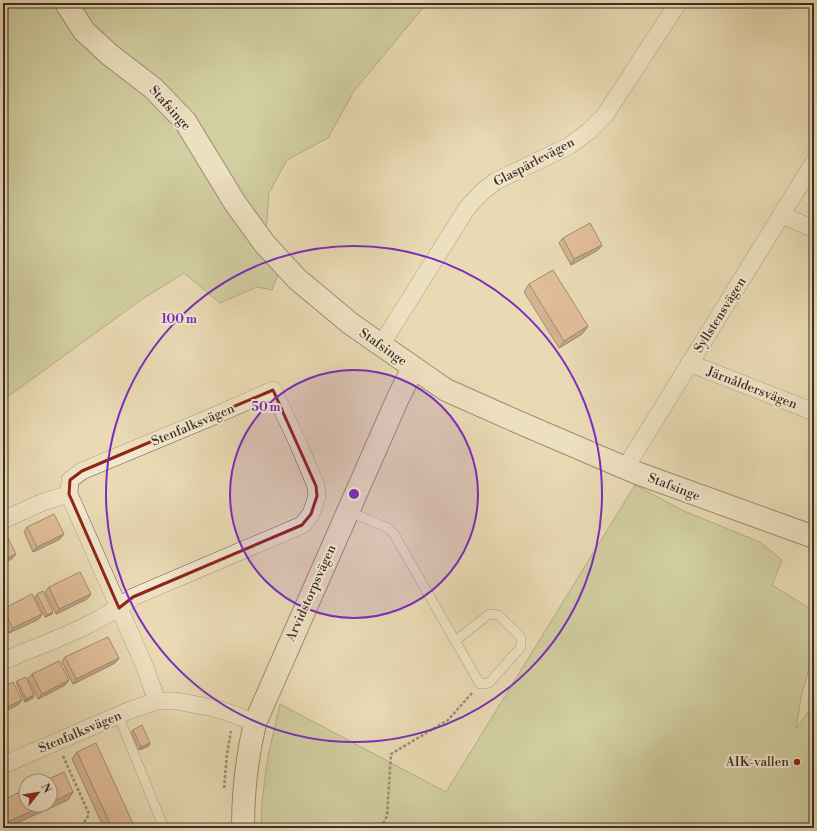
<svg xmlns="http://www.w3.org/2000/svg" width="817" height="831" viewBox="0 0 817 831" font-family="'Libre Bodoni',serif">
<rect width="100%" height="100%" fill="#e9dab4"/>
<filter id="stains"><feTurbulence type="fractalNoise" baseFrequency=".005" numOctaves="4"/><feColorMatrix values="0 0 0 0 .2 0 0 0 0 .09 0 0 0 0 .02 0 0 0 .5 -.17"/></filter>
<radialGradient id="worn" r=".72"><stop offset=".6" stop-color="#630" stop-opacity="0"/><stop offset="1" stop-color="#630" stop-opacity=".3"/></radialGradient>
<path fill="#b6c08d" stroke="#7a775a" d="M3 3H427L354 91 328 138 287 160 269 193 266 232 278 274 272 290 257 287 220 303 184 273 141 300 3 400Z
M635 485 684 511 760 542 782 560 772 585 814 611V657L812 658 801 697 796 729 814 703V828H261L262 801 268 756 280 704 446 792Z"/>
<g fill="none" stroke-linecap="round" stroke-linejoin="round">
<g stroke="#68594a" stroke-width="10">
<path id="lane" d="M348 511 388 528 394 534 480 684 489 683 521 647V637L498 615 489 614 455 641
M118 715 164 828"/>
</g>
<g stroke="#68594a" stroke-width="18">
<path id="street" d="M781 215 814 229
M381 345 467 208 483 191 496 181 569 146 589 131 605 115 678 3
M689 363 814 412
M626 467 814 162
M69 494 145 667 157 701
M3 520 43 502 69 494 70 480 82 471 207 419 273 390 298 443 316 486 317 496 311 514 302 525 133 597C95 627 47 642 3 661
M3 765 128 711 157 701H176L214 708 236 715 255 723"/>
</g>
<g stroke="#3d2e26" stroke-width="24">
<path id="secondary" d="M66 3 84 31 110 55 153 88 185 121 235 203 264 243 297 279 351 324 446 390 518 422 637 473 814 537
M243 828C243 793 247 757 255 723L398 398 413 368"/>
</g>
<path stroke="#3d2e26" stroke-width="2.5" stroke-dasharray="3 2" stroke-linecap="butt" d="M63 756 89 814 81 828
M224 788 227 754 231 731
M381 828 387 816 391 754 448 720 472 693"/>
<use href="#lane" stroke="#f1e7ce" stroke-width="9"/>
<use href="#street" stroke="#f1e7ce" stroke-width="17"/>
<use href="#secondary" stroke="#f1e7ce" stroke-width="22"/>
</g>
<path fill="#bb8467" stroke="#3d2e26" d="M563 238 602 245 598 250 571 265 559 243Z
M529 284 588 326 582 334 559 348 524 292Z
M27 527 60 539 33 552 24 532Z
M49 587 91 594 87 599 56 614 45 592Z
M37 594 52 614 45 617 35 597Z
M3 609 42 614 39 619 9 633 3 621Z
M65 657 119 658 115 663 73 684 62 662Z
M32 674 65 685 38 699 28 679Z
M17 681 33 698 25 702 16 683Z
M133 730 149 746 139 750 131 732Z
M77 752 135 828H104L72 759Z"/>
<path fill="#996b54" stroke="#3d2e26" d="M602 245 598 250 571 265 574 259Z
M588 326 582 334 559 348 564 341Z
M64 534 60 539 33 552 37 547Z
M16 554 12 559 3 563V560Z
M91 594 87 599 56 614 59 609Z
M53 612 52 614 45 617 47 615Z
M42 614 39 619 9 633 13 628Z
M119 658 115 663 73 684 76 679Z
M69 680 65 685 38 699 42 694Z
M34 695 33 698 25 702 26 699Z
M22 700 18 705 3 712V709Z
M150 743 149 746 139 750 141 747Z
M73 792 68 800 6 828H3V824L45 805H50V803Z"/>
<path fill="#da9978" stroke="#3d2e26" d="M590 223 602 245 574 259 563 238Z
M553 270 588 326 564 341 529 284Z
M54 514 64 534 37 547 27 527Z
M6 534 16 554 3 560V535Z
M80 572 91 594 59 609 49 587Z
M43 591 53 612 47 615 37 594Z
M32 594 42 614 13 628 3 609Z
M108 637 119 658 76 679 65 657Z
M59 661 69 680 42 694 32 674Z
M26 677 34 695 26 699 17 681Z
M13 682 22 700 3 709V687Z
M142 725 150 743 141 747 133 730Z
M96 743 135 828H112L77 752Z
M64 772 73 792 50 803V781H44Z
M26 789V805H45L3 824V800Z"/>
<path d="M0 0H817V831H0ZM273 390 316 486 317 496 311 514 302 525 133 597 119 608 69 494 70 480 82 471Z" fill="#e9dab4" fill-opacity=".55" fill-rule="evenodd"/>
<path fill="none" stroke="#8f2418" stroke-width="3" stroke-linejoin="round" d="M273 390 316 486 317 496 311 514 302 525 133 597 119 608 69 494 70 480 82 471Z"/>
<circle cx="354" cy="494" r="124" fill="#7b2cbf" fill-opacity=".12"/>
<g fill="none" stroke="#7b2cbf" stroke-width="2">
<circle cx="354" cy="494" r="124"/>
<circle cx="354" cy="494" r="248"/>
</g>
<circle fill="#8f2418" stroke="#f1e7ce" stroke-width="1.5" cx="797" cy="762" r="4"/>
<g text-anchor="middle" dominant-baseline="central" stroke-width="4" stroke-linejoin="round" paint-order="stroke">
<g font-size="13" fill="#3d2e26" stroke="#f1e7ce">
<text transform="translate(170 108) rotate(48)">Stafsinge</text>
<text transform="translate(534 162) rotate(-28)">Glaspärlevägen</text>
<text transform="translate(720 315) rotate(-58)">Syllstensvägen</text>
<text transform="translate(383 347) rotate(35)">Stafsinge</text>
<text transform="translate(752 388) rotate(21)">Järnåldersvägen</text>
<text transform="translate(193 425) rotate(-23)">Stenfalksvägen</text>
<text transform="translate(674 487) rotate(21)">Stafsinge</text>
<text transform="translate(311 593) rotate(-66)">Arvidstorpsvägen</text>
<text transform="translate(80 732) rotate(-23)">Stenfalksvägen</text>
</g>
<g font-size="13" fill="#3d2e26" stroke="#f1e7ce" text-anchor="end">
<text x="789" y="762">AIK-vallen</text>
</g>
</g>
<circle cx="354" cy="494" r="6" fill="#7b2cbf" stroke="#f1e7ce" stroke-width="2"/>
<g font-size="12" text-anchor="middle" font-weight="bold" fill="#7b2cbf" stroke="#f1e7ce" stroke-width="4" stroke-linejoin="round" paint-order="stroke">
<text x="179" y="323">100 m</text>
<text x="266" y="411">50 m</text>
</g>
<rect width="817" height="831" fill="none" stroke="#e9dab4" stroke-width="16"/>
<rect x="4" y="4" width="809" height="823" fill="none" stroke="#3d2e26" stroke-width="2"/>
<rect x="8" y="8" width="801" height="815" fill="none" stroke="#3d2e26"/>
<g transform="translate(38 793) rotate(60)"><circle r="19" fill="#f1e7ce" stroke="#a99d8b"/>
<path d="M0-3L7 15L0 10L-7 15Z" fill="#8f2418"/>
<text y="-6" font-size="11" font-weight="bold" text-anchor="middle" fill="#3d2e26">N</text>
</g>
<rect width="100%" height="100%" filter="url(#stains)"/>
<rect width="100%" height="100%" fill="url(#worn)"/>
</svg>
